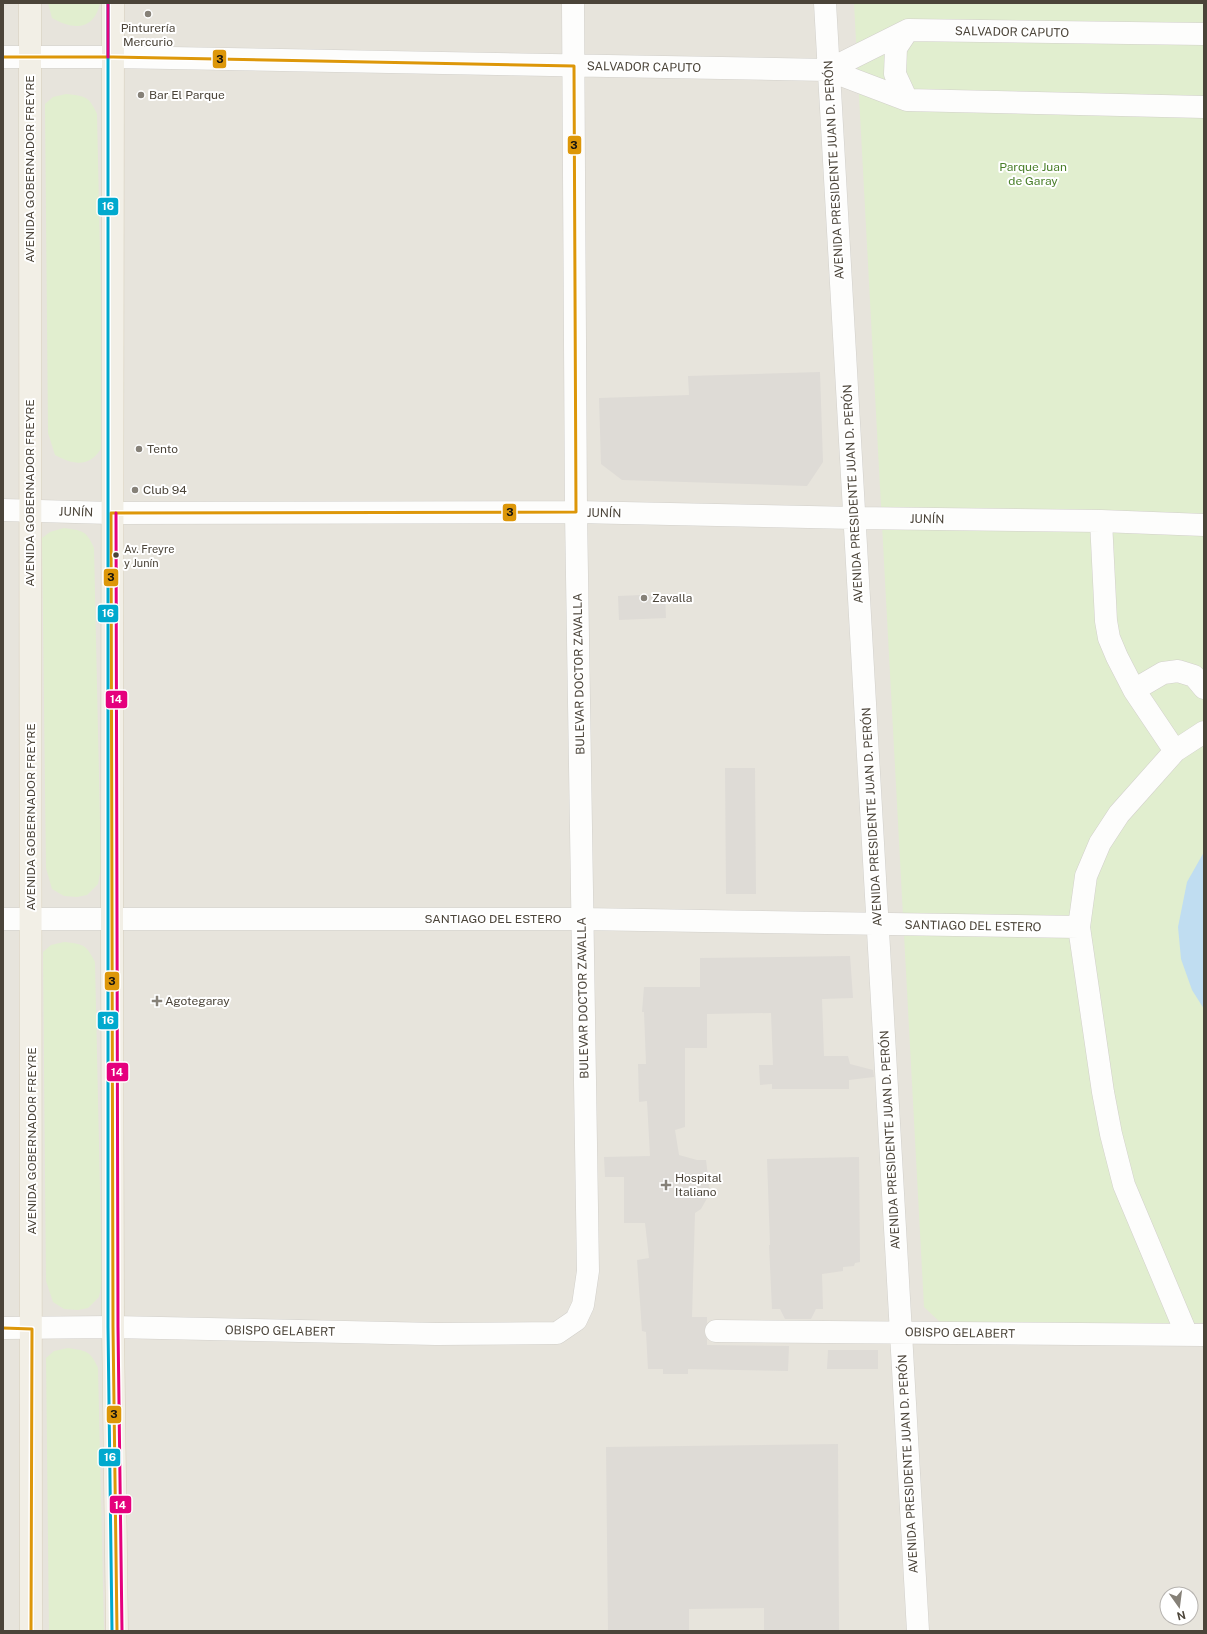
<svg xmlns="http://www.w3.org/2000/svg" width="1207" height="1634" viewBox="0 0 1207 1634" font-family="'Public Sans',sans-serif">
<rect width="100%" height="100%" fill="#f4f2ee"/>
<path fill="#e7e4dc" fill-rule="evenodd" d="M3 3H1204V1631H3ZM1167 1594H1191V1618H1167Z"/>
<path fill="#e1eecf" d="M48 3H100C94 31 73 30 52 18Z
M854 3H1204V1323L942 1324 924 1307Z
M66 94C85 96 89 96 97 114L104 434C103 439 103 446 100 450 89 468 71 464 55 455L48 433 45 104 53 97Z
M64 528C83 531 86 530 94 548L101 868 98 884 87 895 77 897 64 896 52 889 46 868 42 538 50 532Z
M64 942C83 944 86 944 95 962L102 1282 99 1297 88 1308 78 1310 64 1309 53 1302 46 1281 43 952 51 945Z
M68 1348C86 1351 90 1350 98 1368L104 1631H49L46 1358 54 1351Z"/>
<path fill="#c0ddf1" d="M1204 852V1009L1192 990 1181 959 1178 927 1187 882Z"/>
<path fill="#dedbd6" d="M820 372 823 462 807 486 622 480 601 464 599 398 689 395 688 376Z
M665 594 666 618 619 620 618 596Z
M725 768H755L756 894H726Z
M850 956 853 998 822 999 824 1056H848L850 1064 873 1070 874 1077 849 1080V1089H772V1084L760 1085 759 1065H773L771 1013 707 1014V1048H685V1127L675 1130 679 1155 697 1160H706L710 1193 701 1209 695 1213 692 1317H707V1323L704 1331 707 1339V1345L789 1346 788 1371 688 1369V1374H663V1369H648L646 1332 642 1331 637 1260 649 1258 645 1223H624V1177H605L604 1157 650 1156 647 1101 639 1102 638 1064H646L644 1012H642L644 987H700V958Z
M859 1157 860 1262 855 1263 854 1266 843 1267V1271L822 1274 823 1309H816L811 1319H785L780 1309H772L769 1245H770L767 1159Z
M828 1350H878V1369H827Z
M838 1444 839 1631H764V1608L689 1609V1631H608L606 1447Z"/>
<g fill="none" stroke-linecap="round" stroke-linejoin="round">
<g stroke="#d2d0cb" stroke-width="23">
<path id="minor" d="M825 3 918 1631
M3 57H113L828 70 907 100 1204 107
M828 70 908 30 1204 34
M907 100 895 74 896 48 908 30
M3 510 111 513 576 512 855 518 1101 521 1204 525
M1101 521 1106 621 1109 638 1117 657 1134 690 1175 751
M1134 690 1163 673 1178 671 1194 676 1204 688
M3 919H582L1079 927
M3 1328 113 1327 436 1334 557 1333 576 1320 583 1305 588 1271 576 512 573 3
M716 1331 1204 1335
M1187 1335 1124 1185 1111 1134 1103 1092 1079 927 1086 876 1100 843 1119 814 1175 751 1204 732"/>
</g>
<g stroke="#d6cebb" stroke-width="23">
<path id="major" d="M30 3 31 1631
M113 3 112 919 113 1327 117 1631"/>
</g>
<use href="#minor" stroke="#fdfdfc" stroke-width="22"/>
<use href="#major" stroke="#f2efe6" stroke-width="22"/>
<g stroke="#fff" stroke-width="6">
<path id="bus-1" d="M3 57H113L574 66 576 512 111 513 113 1327 117 1631
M3 1328 32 1329 31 1631"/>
</g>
<g stroke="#fff" stroke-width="6">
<path id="bus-2" d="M108 3V1327L112 1631"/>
</g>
<g stroke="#fff" stroke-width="6">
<path id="bus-3" d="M108 3V57
M116 513 118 1327 122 1631"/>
</g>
<use href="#bus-1" stroke="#dd9709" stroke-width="3"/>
<use href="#bus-2" stroke="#00a9ce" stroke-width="3"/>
<use href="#bus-3" stroke="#e5007d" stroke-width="3"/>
</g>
<g fill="#868178" stroke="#fff" stroke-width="1.5">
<circle cx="148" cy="14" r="4"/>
<circle cx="141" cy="95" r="4"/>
<circle cx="139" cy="449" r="4"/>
<circle cx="135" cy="490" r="4"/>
<circle cx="644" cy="598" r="4"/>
<path d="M155 995h4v4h4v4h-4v4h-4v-4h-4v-4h4z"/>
<path d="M664 1179h4v4h4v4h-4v4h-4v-4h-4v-4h4z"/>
</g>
<circle fill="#4b4439" stroke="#fff" stroke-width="1.5" cx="116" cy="555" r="3.5"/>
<g text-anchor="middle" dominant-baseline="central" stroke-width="4" stroke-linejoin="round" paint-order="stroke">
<g font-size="11" fill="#4b4439" stroke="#fff" text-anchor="start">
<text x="124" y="549">Av. Freyre<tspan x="124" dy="14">y Junín</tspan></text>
</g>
<g font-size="12" fill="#4b4439" stroke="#fff" text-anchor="start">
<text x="148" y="28" text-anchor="middle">Pinturería<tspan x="148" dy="14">Mercurio</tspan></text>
<text x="149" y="95">Bar El Parque</text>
<text x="147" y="449">Tento</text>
<text x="143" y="490">Club 94</text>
<text x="652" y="598">Zavalla</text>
<text x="165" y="1001">Agotegaray</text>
<text x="675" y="1178">Hospital<tspan x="675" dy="14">Italiano</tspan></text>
</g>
<g font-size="12" fill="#4b4439" stroke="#fff">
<text transform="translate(1012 32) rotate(1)">SALVADOR CAPUTO</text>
<text transform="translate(644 67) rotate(1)">SALVADOR CAPUTO</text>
<text transform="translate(30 169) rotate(-90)">AVENIDA GOBERNADOR FREYRE</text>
<text transform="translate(834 170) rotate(-93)">AVENIDA PRESIDENTE JUAN D. PERÓN</text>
<text transform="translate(30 493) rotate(-90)">AVENIDA GOBERNADOR FREYRE</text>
<text transform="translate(853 494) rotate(-93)">AVENIDA PRESIDENTE JUAN D. PERÓN</text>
<text transform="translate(76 512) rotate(2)">JUNÍN</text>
<text transform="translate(604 513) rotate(1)">JUNÍN</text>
<text transform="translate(927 519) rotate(1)">JUNÍN</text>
<text transform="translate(579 674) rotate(-91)">BULEVAR DOCTOR ZAVALLA</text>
<text transform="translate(31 817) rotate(-90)">AVENIDA GOBERNADOR FREYRE</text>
<text transform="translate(872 817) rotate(-93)">AVENIDA PRESIDENTE JUAN D. PERÓN</text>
<text x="493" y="919">SANTIAGO DEL ESTERO</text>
<text transform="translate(973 926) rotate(1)">SANTIAGO DEL ESTERO</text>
<text transform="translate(583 998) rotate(-91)">BULEVAR DOCTOR ZAVALLA</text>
<text transform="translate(890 1140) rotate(-93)">AVENIDA PRESIDENTE JUAN D. PERÓN</text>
<text transform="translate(32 1141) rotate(-90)">AVENIDA GOBERNADOR FREYRE</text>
<text transform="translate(280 1331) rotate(1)">OBISPO GELABERT</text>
<text transform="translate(960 1333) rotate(1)">OBISPO GELABERT</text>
<text transform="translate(908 1464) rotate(-93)">AVENIDA PRESIDENTE JUAN D. PERÓN</text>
</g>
<g font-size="12" fill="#4a7f2a" stroke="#fff">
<text x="1033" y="167">Parque Juan<tspan x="1033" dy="14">de Garay</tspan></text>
</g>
</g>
<g stroke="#fff" stroke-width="1.5">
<rect x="212" y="49" width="15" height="20" rx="4" fill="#dd9709"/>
<rect x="567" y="135" width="15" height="20" rx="4" fill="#dd9709"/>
<rect x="97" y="197" width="22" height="19" rx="4" fill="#00a9ce"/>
<rect x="502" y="503" width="15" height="19" rx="4" fill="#dd9709"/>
<rect x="103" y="568" width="16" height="19" rx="4" fill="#dd9709"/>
<rect x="97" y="604" width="22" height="19" rx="4" fill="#00a9ce"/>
<rect x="105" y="690" width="23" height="19" rx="4" fill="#e5007d"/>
<rect x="104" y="971" width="16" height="20" rx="4" fill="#dd9709"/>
<rect x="97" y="1011" width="22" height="19" rx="4" fill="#00a9ce"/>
<rect x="106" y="1062" width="23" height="20" rx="4" fill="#e5007d"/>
<rect x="106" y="1405" width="16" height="19" rx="4" fill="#dd9709"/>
<rect x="98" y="1448" width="23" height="19" rx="4" fill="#00a9ce"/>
<rect x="109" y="1495" width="23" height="19" rx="4" fill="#e5007d"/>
</g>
<g font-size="11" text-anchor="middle" font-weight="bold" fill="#fff">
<text x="108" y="210">16</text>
<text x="108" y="617">16</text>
<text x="116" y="703">14</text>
<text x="108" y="1024">16</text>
<text x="117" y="1076">14</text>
<text x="110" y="1461">16</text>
<text x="120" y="1509">14</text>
</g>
<g font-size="11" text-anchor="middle" font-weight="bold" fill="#111">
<text x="220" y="63">3</text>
<text x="574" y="149">3</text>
<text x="510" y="516">3</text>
<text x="111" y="581">3</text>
<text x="112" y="985">3</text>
<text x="114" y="1418">3</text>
</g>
<rect width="1207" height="1634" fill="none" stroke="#4b4439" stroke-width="8"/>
<g transform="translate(1179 1606) rotate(166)"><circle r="19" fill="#ffffff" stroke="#b7b4b0"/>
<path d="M0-3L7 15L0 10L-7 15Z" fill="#868178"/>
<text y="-6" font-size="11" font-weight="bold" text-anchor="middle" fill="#4b4439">N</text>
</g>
</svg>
